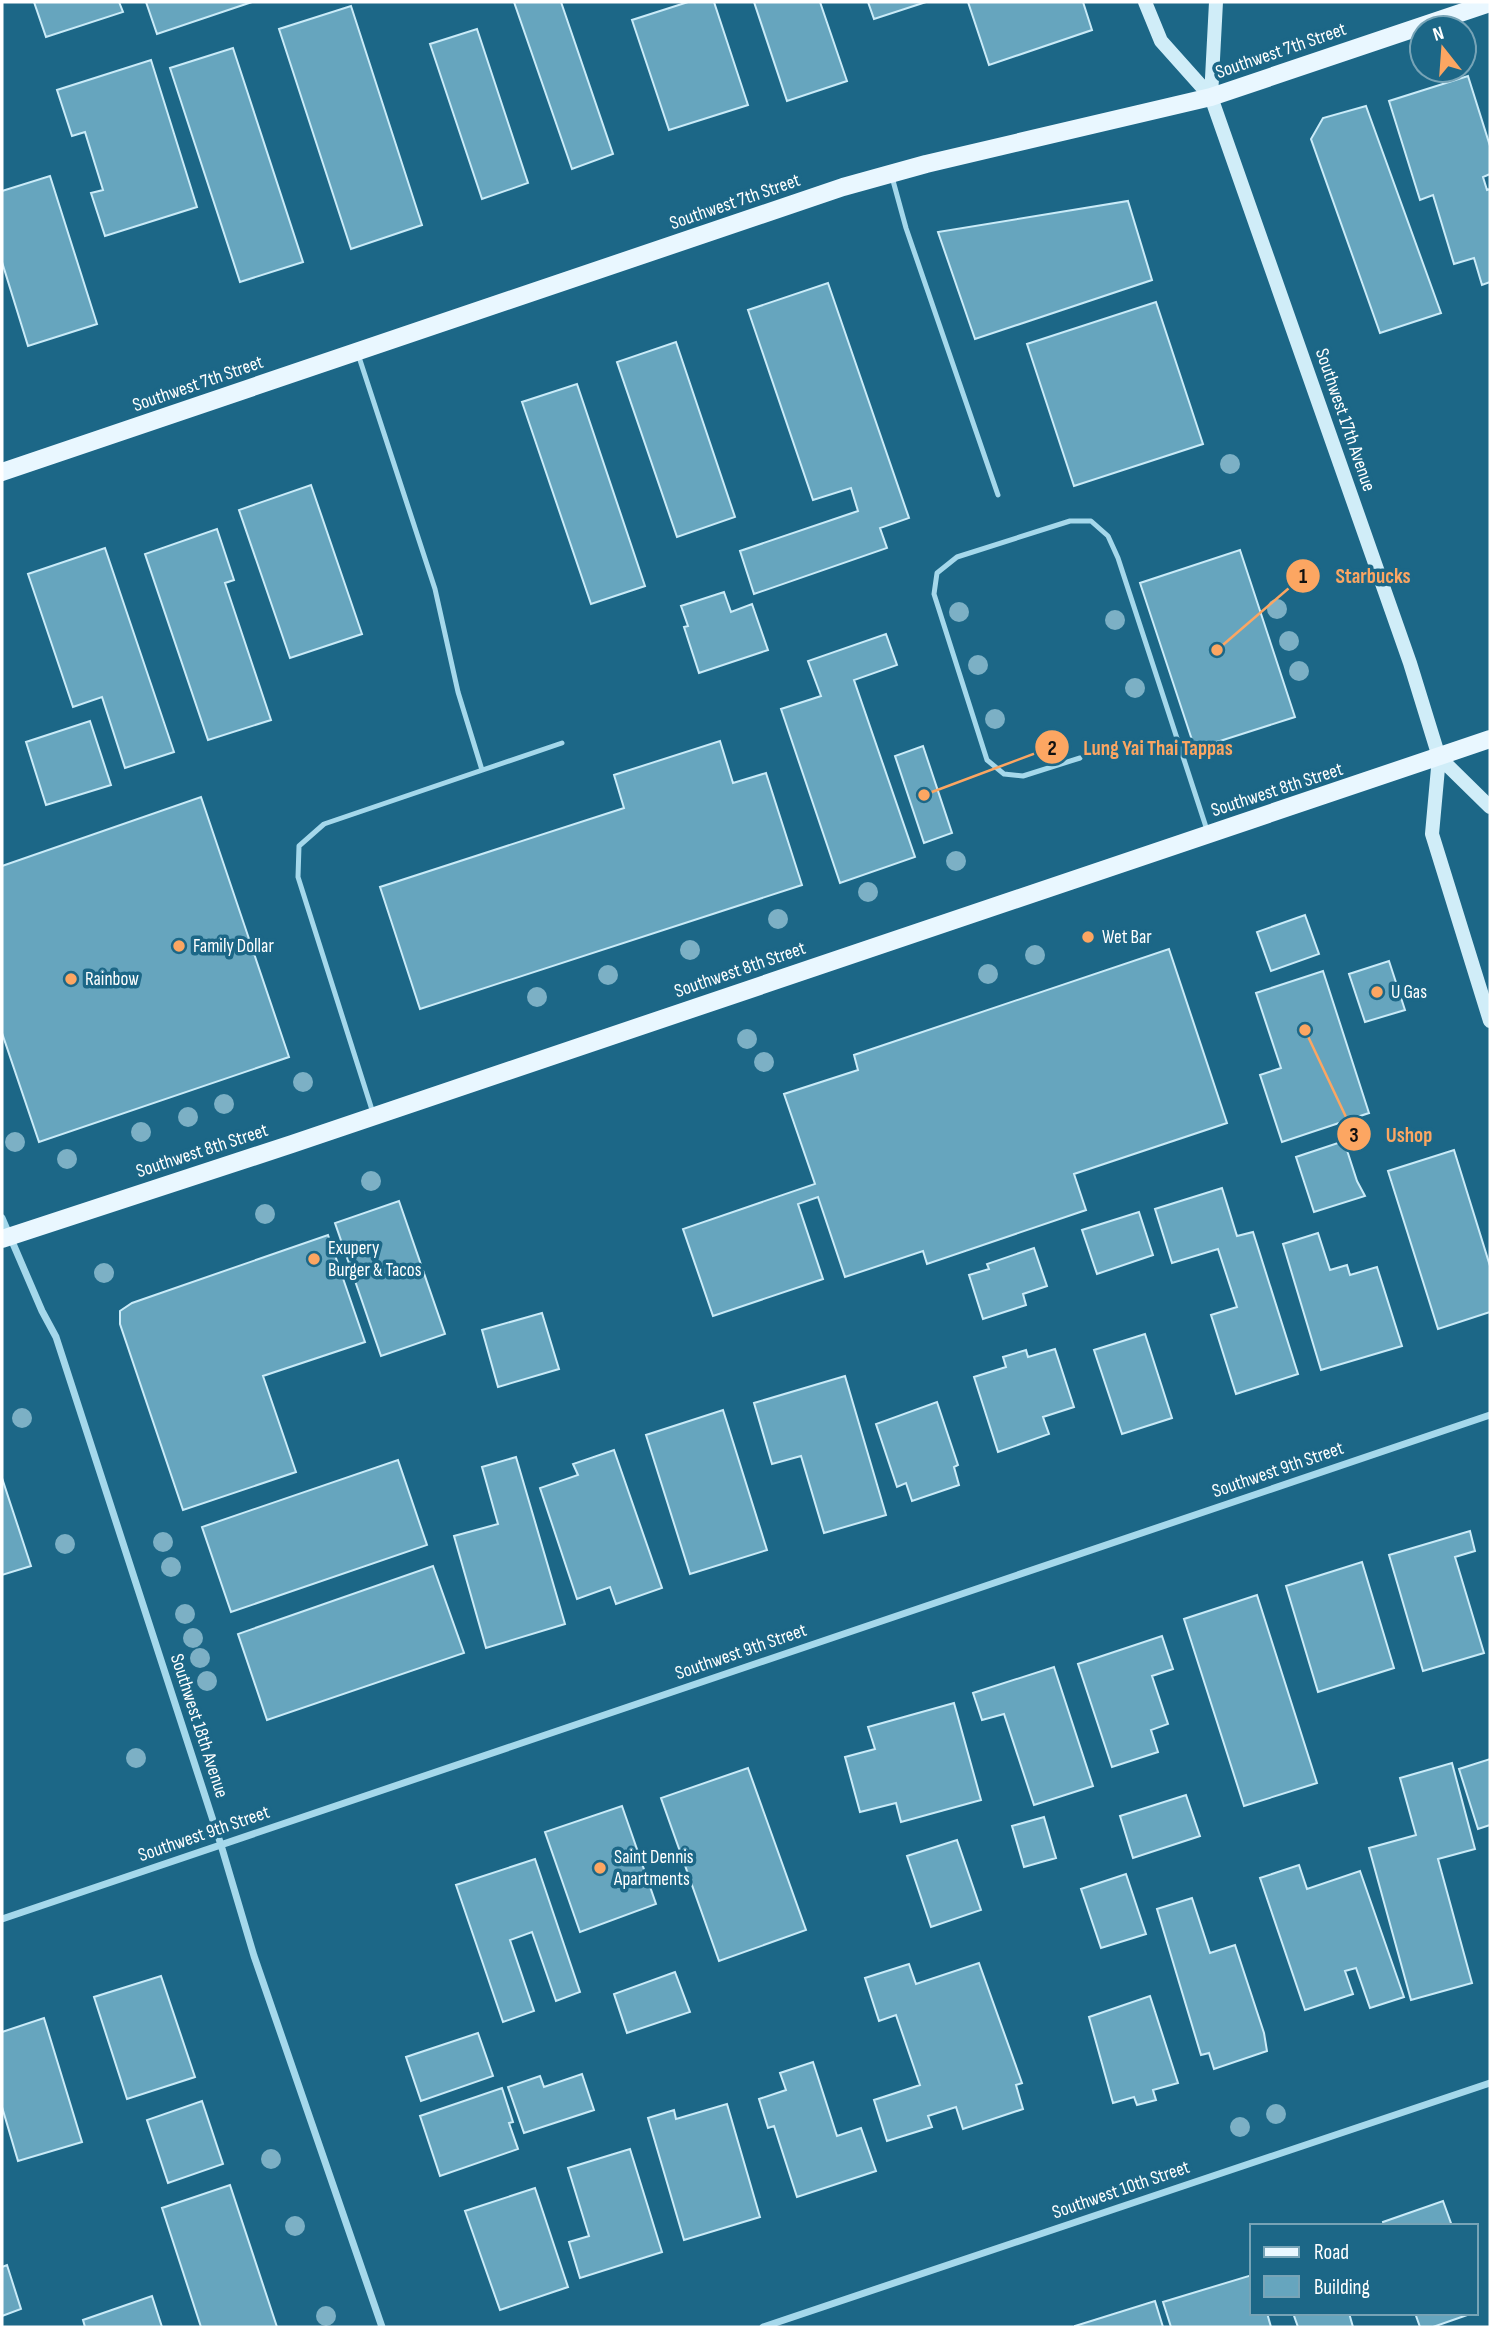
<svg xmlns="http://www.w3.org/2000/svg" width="1492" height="2329" viewBox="0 0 1492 2329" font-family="'Sofia Sans Condensed',sans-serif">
<rect width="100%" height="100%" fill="#1c6787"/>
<path fill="#66a5be" stroke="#caebf8" stroke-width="2" d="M34 2H119L123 12 46 37Z
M146 2H252L157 34Z
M514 2H561L613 154 572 169Z
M688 2H714L748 105 669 130 632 20Z
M754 2H820L847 81 787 101Z
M868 2H926L874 19Z
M968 2H1083L1092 30 989 65Z
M351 6 422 225 351 249 279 29Z
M477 29 528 183 482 199 430 44Z
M233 48 303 262 240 282 170 68Z
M151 60 197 207 105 236 91 193 103 190 85 132 72 136 57 90Z
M1468 76 1490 146V174L1483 177 1487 190 1490 189V282L1482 285 1474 258 1454 264 1433 195 1420 200 1389 101Z
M1366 106 1441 313 1380 333 1311 139 1323 118Z
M50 176 97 324 28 346 2 262V191Z
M1128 201 1152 280 975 339 938 232Z
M828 283 909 518 880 528 887 548 754 594 740 551 858 511 851 488 813 500 748 310Z
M1156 302 1203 444 1074 486 1027 344Z
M676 342 735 517 677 537 617 362Z
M577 384 645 586 591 604 522 402Z
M311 485 362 634 290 658 239 510Z
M217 529 234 580 225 583 271 720 208 740 145 554Z
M105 548 174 752 125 768 102 697 73 707 28 574Z
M1240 550 1295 717 1195 749 1140 583Z
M724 592 731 612 752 604 768 650 699 673 684 627 688 626 681 606Z
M886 634 897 665 854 680 915 857 840 883 781 709 821 696 808 661Z
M90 721 111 785 46 805 26 742Z
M720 741 733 783 766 773 802 885 420 1009 380 887 624 808 614 775Z
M923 746 952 833 924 843 895 756Z
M201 797 289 1057 39 1142 2 1033V866Z
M1305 915 1319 954 1271 971 1257 932Z
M1169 949 1227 1123 1074 1174 1086 1210 927 1264 923 1251 845 1277 818 1197 798 1204 823 1279 713 1316 683 1229 815 1184 784 1094 858 1070 854 1055Z
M1389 961 1405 1010 1365 1022 1349 974Z
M1323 971 1369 1113 1282 1142 1260 1075 1281 1068 1256 993Z
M1344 1141 1357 1181 1365 1196 1314 1212 1296 1157Z
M1454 1150 1490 1266V1312L1438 1329 1388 1171Z
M1222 1188 1237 1236 1253 1232 1298 1374 1236 1394 1211 1315 1237 1307 1218 1249 1172 1263 1155 1209Z
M399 1201 445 1334 381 1356 335 1223Z
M1139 1212 1153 1255 1097 1274 1082 1230Z
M1318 1233 1330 1270 1347 1265 1350 1275 1377 1267 1402 1346 1321 1370 1283 1244Z
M328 1235 365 1342 263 1376 296 1472 183 1510 120 1324V1311L132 1303Z
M1034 1248 1047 1286 1023 1294 1026 1305 983 1319 969 1275 989 1269 987 1264Z
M542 1313 559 1369 498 1387 482 1330Z
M1145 1334 1172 1418 1122 1434 1094 1350Z
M1055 1349 1074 1407 1043 1417 1049 1434 998 1452 974 1377 1006 1367 1003 1357 1026 1350 1028 1357Z
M845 1376 886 1515 824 1533 801 1456 772 1464 754 1403Z
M937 1402 958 1465 954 1467 959 1485 912 1501 906 1483 897 1487 876 1424Z
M723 1410 767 1550 690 1574 646 1435Z
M614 1450 662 1588 616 1604 610 1587 577 1599 540 1488 578 1475 573 1464Z
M516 1457 565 1624 486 1648 454 1536 498 1524 482 1467Z
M398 1460 427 1545 231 1612 202 1527Z
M2 1478 31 1566 2 1575Z
M1470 1531 1475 1551 1455 1557 1484 1653 1423 1671 1389 1555Z
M1362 1562 1394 1668 1318 1692 1286 1586Z
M433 1566 464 1653 267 1720 238 1634Z
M1257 1595 1317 1783 1244 1806 1184 1619Z
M1162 1636 1173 1669 1152 1676 1168 1724 1151 1730 1158 1752 1112 1767 1078 1664Z
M1054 1667 1093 1786 1034 1805 1004 1714 982 1720 973 1693Z
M954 1703 981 1800 901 1822 896 1803 860 1812 845 1757 875 1749 868 1727Z
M1490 1759V1825L1478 1829 1459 1769Z
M1452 1763 1475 1849 1438 1859 1472 1983 1411 2000 1369 1848 1416 1835 1400 1778Z
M748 1768 806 1930 719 1961 661 1798Z
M1186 1795 1200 1836 1133 1858 1120 1816Z
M622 1806 656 1904 580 1932 545 1832Z
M1044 1817 1056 1858 1024 1867 1012 1826Z
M957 1840 981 1910 931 1927 907 1856Z
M535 1859 580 1992 556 2001 532 1932 510 1940 534 2011 503 2022 456 1885Z
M1299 1865 1307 1889 1360 1871 1404 1997 1370 2008 1356 1968 1345 1971 1353 1994 1305 2010 1260 1878Z
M1126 1874 1146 1934 1101 1948 1081 1889Z
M1192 1898 1210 1953 1235 1945 1264 2033 1267 2051 1214 2069 1209 2053 1201 2055 1157 1909Z
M979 1963 1022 2083 1016 2085 1023 2109 963 2129 956 2107 928 2116 932 2127 887 2141 874 2100 920 2085 896 2015 879 2021 865 1978 909 1964 916 1984Z
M675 1972 690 2012 627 2033 614 1994Z
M161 1976 195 2077 127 2099 94 1997Z
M1150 1996 1178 2083 1153 2090 1156 2100 1137 2105 1134 2097 1113 2103 1089 2017Z
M44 2018 82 2142 18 2161 2 2107V2032Z
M478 2033 493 2076 421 2101 406 2057Z
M813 2062 837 2136 861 2128 876 2171 797 2197 774 2126 768 2128 759 2099 786 2090 780 2073Z
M582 2074 594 2110 524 2133 508 2087 540 2076 544 2087Z
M502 2088 513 2122 509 2123 518 2149 440 2176 420 2116Z
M202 2101 223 2164 168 2183 147 2120Z
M727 2104 760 2217 684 2240 648 2118 674 2110 676 2119Z
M630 2149 662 2252 580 2278 569 2242 589 2236 568 2168Z
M230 2185 277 2327H201L162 2208Z
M535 2188 568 2287 500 2310 465 2211Z
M1443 2201 1452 2226H1384L1383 2222Z
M7 2265 21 2309 2 2316V2267Z
M1252 2275V2313H1267L1271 2327H1171L1163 2302Z
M152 2296 162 2327H85L83 2320Z
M1155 2301 1163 2327H1075V2326Z
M1293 2313H1349L1353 2327H1298Z
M1415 2313H1473L1433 2327H1420Z"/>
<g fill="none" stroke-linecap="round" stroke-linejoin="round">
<path stroke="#a5d8eb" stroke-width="5" d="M892 177 906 228 998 495
M358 354 435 589 458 692 482 770
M1080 758 1023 776 1004 774 987 760 934 594 937 573 957 557 1070 521H1091L1108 536 1118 558 1207 830
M373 1113 298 877 299 846 324 824 562 743"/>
<path stroke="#a5d8eb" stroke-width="7" d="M2 1218 42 1311 56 1337 221 1845 254 1956 382 2327
M2 1919 1490 1415
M763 2327 1490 2083"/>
<path stroke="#d0edf8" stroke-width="14" d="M1145 2 1161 41 1211 97 1410 663 1439 757 1432 834 1490 1021
M1211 97 1216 2
M1439 757 1490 807"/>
<path stroke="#e9f7ff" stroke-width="18" d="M2 472 843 187 926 164 1211 97 1490 3
M2 1239 292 1144 1490 739"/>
</g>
<g fill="#7cb0c5">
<circle cx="1230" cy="464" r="10"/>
<circle cx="1277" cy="609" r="10"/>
<circle cx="959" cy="612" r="10"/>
<circle cx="1115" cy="620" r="10"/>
<circle cx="1289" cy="641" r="10"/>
<circle cx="978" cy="665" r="10"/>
<circle cx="1299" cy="671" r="10"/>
<circle cx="1135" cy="688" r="10"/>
<circle cx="995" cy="719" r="10"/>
<circle cx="956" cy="861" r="10"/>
<circle cx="868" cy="892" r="10"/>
<circle cx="778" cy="919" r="10"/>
<circle cx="690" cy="950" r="10"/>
<circle cx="1035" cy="955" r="10"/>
<circle cx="988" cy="974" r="10"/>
<circle cx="608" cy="975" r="10"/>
<circle cx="537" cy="997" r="10"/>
<circle cx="747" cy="1039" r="10"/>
<circle cx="764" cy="1062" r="10"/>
<circle cx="303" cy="1082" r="10"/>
<circle cx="224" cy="1104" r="10"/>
<circle cx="188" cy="1117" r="10"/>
<circle cx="141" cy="1132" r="10"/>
<circle cx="15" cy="1142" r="10"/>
<circle cx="67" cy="1159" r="10"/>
<circle cx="371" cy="1181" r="10"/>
<circle cx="265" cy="1214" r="10"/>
<circle cx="104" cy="1273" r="10"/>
<circle cx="22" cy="1418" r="10"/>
<circle cx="163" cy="1542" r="10"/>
<circle cx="65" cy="1544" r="10"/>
<circle cx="171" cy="1567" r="10"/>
<circle cx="185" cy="1614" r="10"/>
<circle cx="193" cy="1638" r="10"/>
<circle cx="200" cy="1658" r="10"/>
<circle cx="207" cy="1681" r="10"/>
<circle cx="136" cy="1758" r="10"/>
<circle cx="1276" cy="2114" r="10"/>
<circle cx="1240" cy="2127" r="10"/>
<circle cx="271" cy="2159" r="10"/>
<circle cx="295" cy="2226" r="10"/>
<circle cx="326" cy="2316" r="10"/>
</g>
<g fill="#fca662" stroke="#1c6787" stroke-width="2.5">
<circle cx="1088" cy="937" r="7"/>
<circle cx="179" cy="946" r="7"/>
<circle cx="71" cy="979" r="7"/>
<circle cx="1377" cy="992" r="7"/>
<circle cx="314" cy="1259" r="7"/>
<circle cx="600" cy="1868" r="7"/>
</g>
<g text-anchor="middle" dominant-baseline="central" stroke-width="7" stroke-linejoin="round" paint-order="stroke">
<g font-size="19" fill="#fff" stroke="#1c6787">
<text transform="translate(1281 51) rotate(-19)">Southwest 7th Street</text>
<text transform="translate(735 202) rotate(-19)">Southwest 7th Street</text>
<text transform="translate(198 384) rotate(-19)">Southwest 7th Street</text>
<text transform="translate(1345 420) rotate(71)">Southwest 17th Avenue</text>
<text transform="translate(1277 790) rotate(-18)">Southwest 8th Street</text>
<text transform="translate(740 970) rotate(-19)">Southwest 8th Street</text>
<text transform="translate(202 1151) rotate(-18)">Southwest 8th Street</text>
<text transform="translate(1278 1470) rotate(-19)">Southwest 9th Street</text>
<text transform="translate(741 1652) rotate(-19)">Southwest 9th Street</text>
<text transform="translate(199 1726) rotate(72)">Southwest 18th Avenue</text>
<text transform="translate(204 1834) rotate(-19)">Southwest 9th Street</text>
<text transform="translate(1121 2190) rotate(-19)">Southwest 10th Street</text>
</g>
<g font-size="19" fill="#fff" stroke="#1c6787" text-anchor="start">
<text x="1102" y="937">Wet Bar</text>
<text x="193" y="946">Family Dollar</text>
<text x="85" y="979">Rainbow</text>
<text x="1391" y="992">U Gas</text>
<text x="328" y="1248">Exupery<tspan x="328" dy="22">Burger &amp; Tacos</tspan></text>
<text x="614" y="1857">Saint Dennis<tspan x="614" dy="22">Apartments</tspan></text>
</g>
</g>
<path fill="none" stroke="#fca662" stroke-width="2.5" d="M1217 650L1303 576M924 795L1052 747M1305 1030L1354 1134"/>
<g fill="#fca662" stroke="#1c6787" stroke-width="2.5">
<circle cx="1217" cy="650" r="7"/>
<circle cx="924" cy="795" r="7"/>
<circle cx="1305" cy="1030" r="7"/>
<circle cx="1303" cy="576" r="18"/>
<circle cx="1052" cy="747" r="18"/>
<circle cx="1354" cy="1134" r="18"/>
</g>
<g font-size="21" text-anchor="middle" font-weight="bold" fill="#111">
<text x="1303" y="583">1</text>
<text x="1052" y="755">2</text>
<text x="1354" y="1142">3</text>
</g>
<g font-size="21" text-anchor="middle" font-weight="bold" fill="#fca662" stroke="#1c6787" stroke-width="7" stroke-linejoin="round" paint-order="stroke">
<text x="1373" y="583">Starbucks</text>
<text x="1158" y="755">Lung Yai Thai Tappas</text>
<text x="1409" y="1142">Ushop</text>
</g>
<rect width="1492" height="2329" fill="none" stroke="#ffffff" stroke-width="7"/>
<rect x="1250" y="2224" width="228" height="91" fill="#1c6787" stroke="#77a4b7" stroke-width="2"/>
<rect x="1264" y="2247" width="35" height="10" fill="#e9f7ff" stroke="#77a4b7" stroke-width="2"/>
<text x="1314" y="2259" font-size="21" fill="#ffffff">Road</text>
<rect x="1264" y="2276" width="35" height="21" fill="#66a5be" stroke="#77a4b7" stroke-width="2"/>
<text x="1314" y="2294" font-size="21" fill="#ffffff">Building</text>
<g transform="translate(1443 49) rotate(343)"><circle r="33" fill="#1c6787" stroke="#77a4b7" stroke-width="2"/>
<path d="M0-5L12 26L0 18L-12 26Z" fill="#fca662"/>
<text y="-10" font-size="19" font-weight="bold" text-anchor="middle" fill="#ffffff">N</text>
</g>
</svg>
